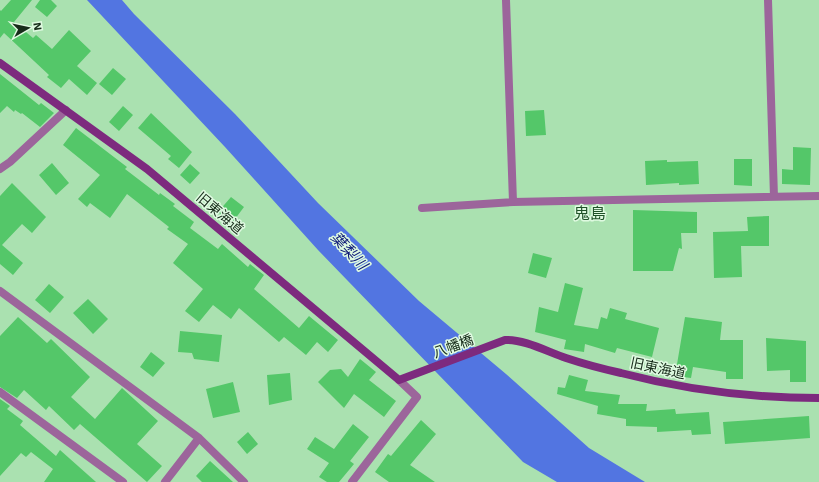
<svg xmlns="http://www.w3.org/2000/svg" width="819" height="482" viewBox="0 0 819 482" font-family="'Work Sans','Noto Sans JP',sans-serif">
<rect width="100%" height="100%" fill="#aae1b0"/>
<path fill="#5275e1" d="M87 0H122L134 14 235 114 318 203 419 301 506 374 589 448 645 482H557L523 462 318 250 225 147Z"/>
<path fill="#54c769" d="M11 0H32L14 22 33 38 36 35 52 49 69 30 91 51 77 66 97 83 87 95 69 79 61 88 47 77 49 75 4 33 0 38V10L1 11Z
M40 0H51L57 6 47 17 35 7Z
M113 68 126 79 112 95 99 84Z
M0 74 39 105 41 103 54 113 40 127 22 113 21 114 15 110 14 112 7 106 0 113Z
M123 106 133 115 119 131 109 122Z
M544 110 546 135 526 136 525 111Z
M151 113 192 152 179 168 168 159 171 156 138 128Z
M76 128 127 167 125 169 159 195 160 193 175 204 173 206 194 222 190 228 218 249 222 244 248 267 250 264 264 275 254 289 299 328 309 316 338 340 328 352 317 342 306 355 284 337 279 342 239 308 231 319 213 305 199 322 185 311 203 289 173 263 188 244 167 229 169 227 127 194 110 218 90 203 87 207 78 199 100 175 63 145Z
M793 147 811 148 810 185 782 184V169L793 170Z
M734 159H752V186L734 185Z
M667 160V162L698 161 699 184 679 185V183L646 185 645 161Z
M52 163 69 183 56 195 39 175Z
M190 164 200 173 190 184 180 175Z
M12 183 46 217 32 233 22 224 2 245 23 263 13 275 0 264V196Z
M231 197 244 207 232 223 218 212Z
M633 210 697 212V233H681L682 249 679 248 673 271H633Z
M769 216V246H741L742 277 714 278 713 232 748 231 747 217Z
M533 253 552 258 546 278 528 273Z
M565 283 583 288 574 325 598 329 601 317 607 319 610 308 627 313 625 319 659 328 652 357 617 348 615 353 585 344 584 352 564 349 566 340 535 332 539 307 558 312Z
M49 284 64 297 50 313 35 300Z
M88 299 108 319 93 334 73 313Z
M18 317 47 343 51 339 90 377 71 397 95 419 122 388 158 421 137 444 162 466 147 482 80 424 74 430 49 406 46 410 24 390 17 398 0 387V336Z
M685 317 722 322 720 340H743V379H726V372L693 367 691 378 675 376Z
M180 331 222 335 219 362 194 359 192 353 178 352Z
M766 338 806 341V382H790V370L767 371Z
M151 352 165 363 153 377 140 367Z
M360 359 376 372 369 380 396 401 384 417 354 394 344 408 318 382 330 370 341 369 348 377Z
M290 373 292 400 269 405 267 375Z
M569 375 588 380 585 391 620 395 618 404H647L646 411 675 409 676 414 709 412 711 434 692 435 691 430 657 432V427L626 426V419L597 414 598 406 557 394 558 387 565 388Z
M233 382 240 412 213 418 206 389Z
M0 399 10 406 7 409 23 421 20 425 56 456 60 450 96 482H44L53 469 31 452 26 457 21 453 0 476Z
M809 416 810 438 725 444 723 422Z
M421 420 436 434 410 465 435 482H389L375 472 388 454 391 456Z
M353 424 369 437 350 461 354 464 339 482H327L319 477 329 463 307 449 315 437 334 449Z
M248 432 258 444 247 454 237 442Z
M210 461 233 482H202L196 476Z"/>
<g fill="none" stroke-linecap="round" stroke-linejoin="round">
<path stroke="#9c659b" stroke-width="8" d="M506 0 513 202
M768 0 774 197
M0 169 10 162 66 110
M422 208 513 202 819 196
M0 291 199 438 244 482
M0 392 123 482
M165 482 199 438
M352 482 417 397 399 380"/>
<path stroke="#7d2a7e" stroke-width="8" d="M0 63 147 169 399 380 505 340C524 339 548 352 566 358 584 364 603 369 621 373 686 390 752 398 819 398"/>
</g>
<g text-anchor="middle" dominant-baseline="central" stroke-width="3" stroke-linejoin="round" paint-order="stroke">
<g font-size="14" fill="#172c1a" stroke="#dffae1">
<text transform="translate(220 213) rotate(40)">旧東海道</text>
<text transform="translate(453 346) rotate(-20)">八幡橋</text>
<text transform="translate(658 368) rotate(12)">旧東海道</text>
</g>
<g font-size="15" font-style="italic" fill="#0c1777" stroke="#dffae1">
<text transform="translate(349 251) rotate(47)">葉梨川</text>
</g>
<g font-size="16" fill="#1f5228" stroke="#dffae1">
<text x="590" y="213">鬼島</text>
</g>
</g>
<g transform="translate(28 28) rotate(81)" stroke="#dffae1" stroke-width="3" paint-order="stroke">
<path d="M0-3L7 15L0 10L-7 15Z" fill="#172c1a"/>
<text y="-6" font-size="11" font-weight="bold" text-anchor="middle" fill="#172c1a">N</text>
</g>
</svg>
